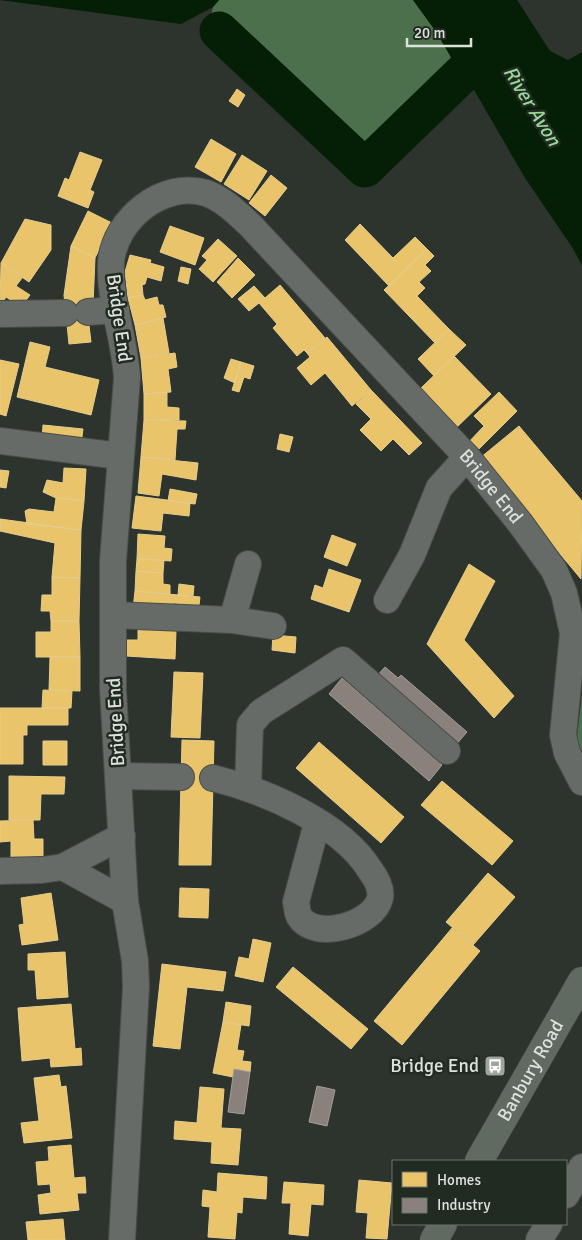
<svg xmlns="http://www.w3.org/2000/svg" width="582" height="1240" viewBox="0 0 582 1240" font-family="Signika,sans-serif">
<rect width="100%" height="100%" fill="#2d332d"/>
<path fill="#4b704b" d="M219 0H413L437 33 467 85 458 87 420 139 371 185 207 33 213 7Z
M582 694V754L577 737Z"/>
<path fill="#041f06" d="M0 0H219L213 7 181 24Z
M413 0H517L550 51 568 60 582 52V265L572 247 525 178 474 90 467 85 437 33Z"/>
<path fill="#e9c46a" stroke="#e5cd8c" d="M237 89 245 95 238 107 229 101Z
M211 139 236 154 221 182 195 167Z
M80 152 102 160 90 190 94 192 88 208 58 196 65 178 69 180Z
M242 155 267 171 249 200 224 184Z
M271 175 287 188 265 216 249 203Z
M88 211 112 223 95 258 71 246Z
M25 219 51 225V250L29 282 1 263Z
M360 224 393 258 415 237 427 249 389 286 345 240Z
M170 226 204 238 195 265 160 252Z
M218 239 237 256 213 282 199 269 207 260 202 256Z
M71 246 95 258 93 305 87 309 91 342 69 344 64 295Z
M427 249 434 256 425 265 431 271 419 282 425 288 417 296 449 329 435 343 384 290Z
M130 255 151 260 150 263 164 267 161 281 147 277 145 284 142 285 143 295 128 298 125 272Z
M238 258 255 275 232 298 217 282Z
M1 263 22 278 16 286 30 295 21 307 6 297 0 306Z
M181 267 191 269 188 284 178 281Z
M280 285 325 338 307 353 304 350 297 356 273 328 277 324 259 303 249 311 238 299 254 286 265 298Z
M143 295 145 300 157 297 159 305H163L166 317 135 325 128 298Z
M163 318 169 353 141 358 135 325Z
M449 329 466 345 434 376 418 359Z
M327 337 371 390 352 406 325 373 311 385 297 368 310 357 307 353Z
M30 342 50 347 45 367 99 380 91 415 17 397Z
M175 353 177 367 168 369 171 392 144 394 141 358Z
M454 356 491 394 455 429 418 391Z
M231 359 241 362 235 383 224 378Z
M0 360 19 364 6 416 0 414Z
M241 362 254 366 250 379 244 377 239 392 232 390Z
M371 390 422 443 409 455 393 439 381 451 360 430 371 419 356 404Z
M167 392V407L179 408V420H144V394Z
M499 392 517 411 474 454 466 445 484 426 474 416Z
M144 420 186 421 185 429H177L175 460 141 457Z
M43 425 83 429 81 444 42 440Z
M519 426 582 501 581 579 480 458Z
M280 434 293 437 289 452 277 449Z
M141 457 198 463 196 480 162 474 159 496 138 493Z
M64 468 86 469 84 501 56 498 43 492 47 480 63 483Z
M0 470 9 471 6 488 0 487Z
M170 489 197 494 195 504 168 501Z
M136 496 190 503 189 516 163 513 161 531 132 528Z
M56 498 84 501 81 530 27 524 25 511 29 509 54 512Z
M0 519 81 530 80 578 52 577 55 543 0 531Z
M138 534 165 536 164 548 172 549 171 561 137 559Z
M332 535 356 544 347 566 324 557Z
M137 559 164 560 163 573 136 571Z
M469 564 495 581 464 640 514 696 494 718 427 644Z
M329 569 361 580 349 612 311 599 315 585 323 588Z
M136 571 163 573V584L170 585V594L135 591Z
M52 577 80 578 79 621H51L50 611H41L42 595H52Z
M179 584 194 586 193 596 178 595Z
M135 591 200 597 199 605 173 603V613L133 609Z
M51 621H79L80 657H36V632H51Z
M138 629 176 630 175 659 126 656 127 640H138Z
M273 635 296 637 295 653 272 650Z
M50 657H80V691L49 690Z
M174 672 203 673 200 738 171 737Z
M43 690 72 691 71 708H42Z
M0 708H68V725H27V735H23V764H0Z
M182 740 214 741 211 865H179Z
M43 741H67V765H43Z
M319 742 404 817 381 843 296 768Z
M9 776 65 777 64 794H41L40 820H9Z
M442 781 513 841 492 865 421 805Z
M33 820 34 839H43V856L11 857V841L0 842V821Z
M488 873 515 897 473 945 446 922Z
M180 888 209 889 208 918 179 917Z
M51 893 58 940 22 945 19 925 24 924 21 898Z
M452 928 480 951 402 1045 374 1021Z
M253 939 271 943 263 982 235 976 239 957 249 959Z
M65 952 68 997 37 999 35 970H28V954Z
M162 964 226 972 223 991 187 987 180 1049 153 1046Z
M293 967 368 1029 351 1049 276 987Z
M226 1002 251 1006 249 1026 223 1022Z
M71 1004 75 1049 81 1048 82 1065 51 1067 50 1058 22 1061 18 1008Z
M223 1022 241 1025 237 1050 244 1051 242 1061 251 1062 250 1072 234 1069 233 1077 213 1073Z
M59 1075 61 1087 66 1086 72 1138 24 1143 21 1123 39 1121 34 1078Z
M200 1087 224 1089 221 1128 241 1129 238 1165 211 1163 212 1142 174 1139 175 1121 197 1123Z
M71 1145 74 1178 85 1177 86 1193H77L79 1210 40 1214 38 1195 51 1193 50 1184 38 1185 36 1162 49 1161 48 1147Z
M218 1173 267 1177 266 1199 243 1197 242 1213 237 1212 235 1239 208 1237 210 1207 202 1206 203 1190 217 1192Z
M359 1180 392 1183 387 1239 366 1238 368 1213 356 1212Z
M284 1182 324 1185 323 1205 311 1204 308 1236 289 1234 291 1203H282Z
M63 1219 65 1240H28L26 1222Z"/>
<path fill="#8a817c" stroke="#a29e98" d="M385 667 398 678 401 675 467 732 455 746 376 677Z
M342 678 442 765 429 781 329 694Z
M234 1069 250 1072 244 1114 228 1112Z
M317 1086 335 1090 327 1126 309 1122Z"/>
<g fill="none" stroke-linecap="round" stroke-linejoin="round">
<path stroke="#041f06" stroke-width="39" d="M219 31 365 168 494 43"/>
<g stroke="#494e49" stroke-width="28">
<g id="minor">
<path d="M88 312 116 310"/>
<path d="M0 314 65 313"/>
<path d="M0 441 120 456"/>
<path d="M387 600 412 555 439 488 467 457"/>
<path d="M113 615 232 620 273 626"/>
<path d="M232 620 248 564"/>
<path d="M118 776 181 777"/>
<path d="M213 778C265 791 341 823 370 870 376 878 382 888 380 898 374 925 314 942 299 916 297 912 297 906 296 902L317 823"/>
<path d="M248 788 250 725 261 712 343 660 447 751"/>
<path d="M63 867 125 901"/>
<path d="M0 871 42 870 63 867 122 836"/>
<path d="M566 1195 582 1167"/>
<path id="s1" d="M122 1240 136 987 135 961 125 901 113 689V561L127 378C125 339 109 301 111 262 115 219 163 180 206 193 223 199 236 212 249 224L467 457 520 523 554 570 564 593 573 633 563 735 567 753 582 782"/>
<path d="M539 1240 549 1224"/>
</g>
</g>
<g stroke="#494e49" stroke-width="29">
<g id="major">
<path id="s2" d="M479 1161 582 981"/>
<path d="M434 1240 443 1224"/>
</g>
</g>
<use href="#minor" stroke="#676b67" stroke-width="26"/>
<use href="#major" stroke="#606a60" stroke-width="28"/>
</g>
<defs>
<g id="bus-square" transform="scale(1.125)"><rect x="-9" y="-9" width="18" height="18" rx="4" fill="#9ea49e" stroke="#212b21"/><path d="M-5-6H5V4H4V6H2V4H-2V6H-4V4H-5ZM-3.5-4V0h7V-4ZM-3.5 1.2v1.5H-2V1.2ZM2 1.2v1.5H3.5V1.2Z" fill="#fff"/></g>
</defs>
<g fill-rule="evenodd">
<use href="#bus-square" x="495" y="1066"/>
</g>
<g text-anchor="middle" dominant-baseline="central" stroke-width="5" stroke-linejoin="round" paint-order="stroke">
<g font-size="19" fill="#dbe1db" stroke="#212b21">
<text transform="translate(119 318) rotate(82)">Bridge End</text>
<text stroke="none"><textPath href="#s1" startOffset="1524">Bridge End</textPath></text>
<text transform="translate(116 722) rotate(-93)">Bridge End</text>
<text stroke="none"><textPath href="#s2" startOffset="104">Banbury Road</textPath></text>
</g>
<g font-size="19" fill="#dbe1db" stroke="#212b21" text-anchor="end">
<text x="479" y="1066">Bridge End</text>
</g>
<g font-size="20" font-style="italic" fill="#97d797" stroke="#212b21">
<text transform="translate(532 106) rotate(58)">River Avon</text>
</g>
</g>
<rect x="392" y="1160" width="175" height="65" fill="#212b21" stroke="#6b746b"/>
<rect x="402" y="1172" width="25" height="15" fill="#e9c46a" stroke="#6b746b"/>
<text x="437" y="1185" font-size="15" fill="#dbe1db">Homes</text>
<rect x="402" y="1198" width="25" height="15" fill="#8a817c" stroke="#6b746b"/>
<text x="437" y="1210" font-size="15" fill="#dbe1db">Industry</text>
<path d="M407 38v8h64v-8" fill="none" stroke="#dbe1db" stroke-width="2.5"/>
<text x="414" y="38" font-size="15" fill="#dbe1db" stroke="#212b21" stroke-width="4" paint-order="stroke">20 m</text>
</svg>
